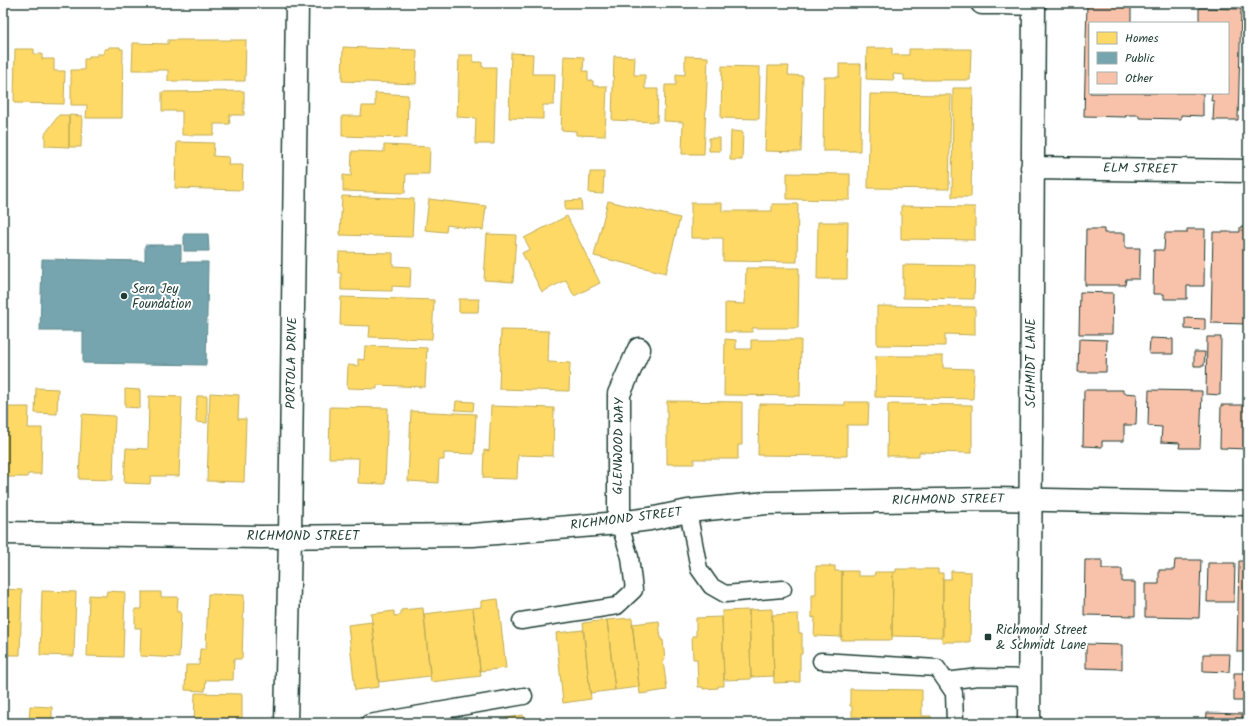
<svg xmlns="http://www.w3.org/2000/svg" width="1251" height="726" viewBox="0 0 1251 726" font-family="Kalam,sans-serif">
<rect width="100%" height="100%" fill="#fff"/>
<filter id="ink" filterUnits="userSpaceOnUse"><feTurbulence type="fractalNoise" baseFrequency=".025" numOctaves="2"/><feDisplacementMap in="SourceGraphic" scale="8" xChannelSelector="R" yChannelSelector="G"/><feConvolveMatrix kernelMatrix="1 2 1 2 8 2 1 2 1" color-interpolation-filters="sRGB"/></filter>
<g filter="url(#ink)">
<path fill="#ffd966" stroke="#bcaa57" d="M168 40H246L245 81H168V70H132L133 43 168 44Z
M109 47H120V49H123L122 118H86L87 105H71V70H84V59H89V56H97V54H104V49H108Z
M343 47 417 50 416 84 342 81Z
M3 48H7L6 121H3Z
M867 48H892V55H909V49H971L970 80H904V75L893 74 894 80 866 79Z
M15 49H34V54H42V59H54V71H65L64 104 14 103Z
M511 53 533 54 532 74H555L554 105H543V119L509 118Z
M459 55H473V62H482V67H496L494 144H475L476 118 457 117Z
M564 56 584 57 583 71H588V80L593 81V86H607L605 136 576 135V131L561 130Z
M614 56 635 57 634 75H645V89H658L657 122 612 120Z
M685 56 708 57 704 154H682L683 122 664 121 665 85H676V74L685 75Z
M839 64H861L860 151H823L824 77H839Z
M722 66 760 67 759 119 721 118Z
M768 66H789L788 75 803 76 801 152 765 151Z
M953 88H973L971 197H952Z
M244 91V115H229L230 124H214V135H182V111H162V92Z
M375 93 408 95 407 138 342 136V116H361L362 106H375Z
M870 94 951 95 949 189 868 188Z
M59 115H69V147L45 146V134Z
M69 115 82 116 81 147H69Z
M731 131 743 132 742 160H730Z
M709 138H720V151H709Z
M177 142 214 143 213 156 229 157 228 165H243L242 190 175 188Z
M384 145 430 147 429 174H406L405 193 343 191V175L351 176 352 151 384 152Z
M3 166H7L6 180H3Z
M590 172H604L603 194 589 193Z
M787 173 850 174V200L787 199Z
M342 196 414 199 412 237 340 235Z
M429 199 486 206 483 230 447 225 446 232 425 230Z
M581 200 582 210H565V201Z
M608 201 680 218 666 273 594 256Z
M691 203H722V211H772V204H798L797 262 723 261V238H691Z
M901 206 975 207V240L901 239Z
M567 216 600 283 574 296 566 280 542 292 522 253 530 249 524 238Z
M818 222H848L847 279H817Z
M487 234 516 235 513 282 484 280Z
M339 252 393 253V266L411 267 410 287 392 286V291L341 290V273H338Z
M903 265 975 266 974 299 903 298Z
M746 268H799L798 328H752V332H725V303L745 304Z
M341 297 434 300 432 339 369 337 370 326 340 325Z
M459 299H479L478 312H459Z
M877 306 975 307V335L945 334V346L877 345Z
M501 330 549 331 548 362 570 363 569 391 499 389Z
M725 339 736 340V349H751V340H801L800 396 724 395Z
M365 346 427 348 425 387 377 385V389L347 388 348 365 358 366V359L364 360Z
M876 356H943V368L974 369 973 399 875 397Z
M36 388 58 389 57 414 35 413Z
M125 389 140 390V408L125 407Z
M210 393 239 395 238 419H246L244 482 207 481Z
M149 396 182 397 179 476H151L150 484 124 483 126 448 148 449Z
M197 396H207V423L196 422Z
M456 401 474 402 473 411 455 410Z
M667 401 742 402V445H738V459H694V464H667Z
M845 402H869L868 425H847V456L758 455 759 404 845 405Z
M888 404 972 405V453L919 452V456H887Z
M491 406 554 408 553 456 518 455 517 479 483 478 484 450 489 451Z
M3 407H29L28 428H42L41 474H28L27 477H3Z
M330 407 388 408 385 484 358 483 359 458H329Z
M411 411 476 414 474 454 444 453V460H439L438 483 408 481Z
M82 414 115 416 113 480 79 479Z
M816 566H835V571H842V637L814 636 815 617 812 618V595H816Z
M896 569H938V573H943V637L892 636 893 572H896Z
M842 571H858V576H874L875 572H893L892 640H841Z
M951 571 971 572 970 642H942L943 579H951Z
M3 589 22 590 20 655H3Z
M42 591 76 592 74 656 40 655Z
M107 591 125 592 123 657 87 656 89 595 106 596Z
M142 592H161V597H178L177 612H181L179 658 140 656 141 628H135V609H142Z
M208 594 244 595 242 659H234L233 680H206L205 691 185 690 186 665H199L200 649H206Z
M498 599 506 668 480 671 473 608 481 607V601Z
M423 608 430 676 379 682 371 614 394 611V616L401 615V610Z
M473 608 481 676 431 682 424 614Z
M772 609 774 676 751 677 749 610Z
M749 610 751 679 724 680 722 611Z
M798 614 799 633H802V654H800V682L774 683 772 615Z
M722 617 724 686H718V688L703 689V687H698L697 659H693L692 636H696V618Z
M632 618 639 687 615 690 607 620Z
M607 620 615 690 590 693 583 623Z
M659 621 661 640H663L665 660H663L667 690 640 694 632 624Z
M372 622 379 687 355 690 348 625Z
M583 630 591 699 563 703 556 633Z
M850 689 922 690V716H931V723H860V717H852V706H850Z
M195 693 242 694V723H194Z
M30 706 52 707V723H29Z
M523 715 525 723H482Z"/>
<path fill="#76a5af" stroke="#5c868a" d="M184 234H208L209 251H184Z
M145 245H181V262H208L206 365 83 363V331H40L42 259 145 261Z"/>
<path fill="#f8c2aa" stroke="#1f3d34" d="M1087 3H1131V23H1090V93H1203V116L1181 115V119L1139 118V115H1126V117L1084 116Z
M1199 8 1241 9 1238 120H1213L1214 101H1211L1212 93H1228V23H1199Z
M1240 227H1248V324L1211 323 1213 232H1240Z
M1086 229H1104V233H1125V248H1140L1139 279H1126L1125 285H1085Z
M1187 229H1205L1204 286H1187V299H1164V294H1153L1154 250H1164L1165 233H1187Z
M1080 292 1113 293 1112 334H1079Z
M1185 318 1205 319V330L1185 329Z
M1207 337H1221L1220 395 1206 394Z
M1150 338 1173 339V354H1149Z
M1079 339 1107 340 1106 372H1078Z
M1194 352H1205L1204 366H1194Z
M1084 390H1123V393L1137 394 1136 425H1124V441H1102V447L1083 446Z
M1149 390 1202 391 1200 448H1179L1180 443 1161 442 1162 427 1148 426Z
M1245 397H1248V449L1220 448 1221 405H1245Z
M1085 560H1102V569H1122V582H1135V616L1084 615Z
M1175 560H1201L1199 618 1145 617V584H1159V570H1174Z
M1239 561H1248V652H1237Z
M1208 563H1235L1234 602H1207Z
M1086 644 1122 645V669L1086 668Z
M1203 654H1230L1229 672 1203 671Z
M1234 673H1248V701H1234Z
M1207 713 1242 714V723H1206Z"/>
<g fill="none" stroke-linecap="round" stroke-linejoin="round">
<g stroke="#1f3d34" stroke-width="19">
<path id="lane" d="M688 511 699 569 711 586 725 594 783 589
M521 621 617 606 634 590 630 557 619 523
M821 661 937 668 954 693 955 723
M946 681 978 677 1030 678
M369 723 524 696"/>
</g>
<g stroke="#1f3d34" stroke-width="25">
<path id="street" d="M982 3H998
M1002 3 1034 4
M1032 168 1248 171
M619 523V394L639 349
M286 723 290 536 297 3
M1029 723 1034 3"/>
</g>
<g stroke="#1f3d34" stroke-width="25">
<path id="secondary" d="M3 533 260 537 473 535 619 523 650 519 688 511 767 503 992 499 1248 504"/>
</g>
<use href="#lane" stroke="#fff" stroke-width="16"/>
<use href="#street" stroke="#fff" stroke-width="22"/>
<use href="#secondary" stroke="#fff" stroke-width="22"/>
</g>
</g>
<g fill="#1f3d34" stroke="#fff" stroke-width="1.5">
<circle cx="124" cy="296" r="4"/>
<rect x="984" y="633" width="8" height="8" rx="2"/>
</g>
<g text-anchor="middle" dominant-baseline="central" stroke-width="4" stroke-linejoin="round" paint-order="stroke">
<g font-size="13" fill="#1f3d34" stroke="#fff">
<text transform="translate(1140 169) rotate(1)">ELM STREET</text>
<text transform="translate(292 363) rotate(-89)">PORTOLA DRIVE</text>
<text transform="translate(1031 363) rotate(-90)">SCHMIDT LANE</text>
<text transform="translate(619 446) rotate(-89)">GLENWOOD WAY</text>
<text transform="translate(948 500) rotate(-1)">RICHMOND STREET</text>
<text transform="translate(626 519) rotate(-7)">RICHMOND STREET</text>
<text x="303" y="536">RICHMOND STREET</text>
</g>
<g font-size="13" fill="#1f3d34" stroke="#fff" text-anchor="start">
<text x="132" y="289">Sera Jey<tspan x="132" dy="15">Foundation</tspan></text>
<text x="996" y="630">Richmond Street<tspan x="996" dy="15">&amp; Schmidt Lane</tspan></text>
</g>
</g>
<rect width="1251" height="726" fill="none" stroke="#fff" stroke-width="16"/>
<rect x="8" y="8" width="1235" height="710" fill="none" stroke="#1f3d34" stroke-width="1.5" filter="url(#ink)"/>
<rect x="1089" y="22" width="140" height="72" fill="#ffffff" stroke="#a5b1ae"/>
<rect x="1097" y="32" width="20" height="12" fill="#ffd966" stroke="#a5b1ae"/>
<text x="1125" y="42" font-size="12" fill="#1f3d34">Homes</text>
<rect x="1097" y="52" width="20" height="12" fill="#76a5af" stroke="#a5b1ae"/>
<text x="1125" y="62" font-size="12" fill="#1f3d34">Public</text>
<rect x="1097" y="72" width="20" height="12" fill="#f8c2aa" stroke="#a5b1ae"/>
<text x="1125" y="82" font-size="12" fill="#1f3d34">Other</text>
</svg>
